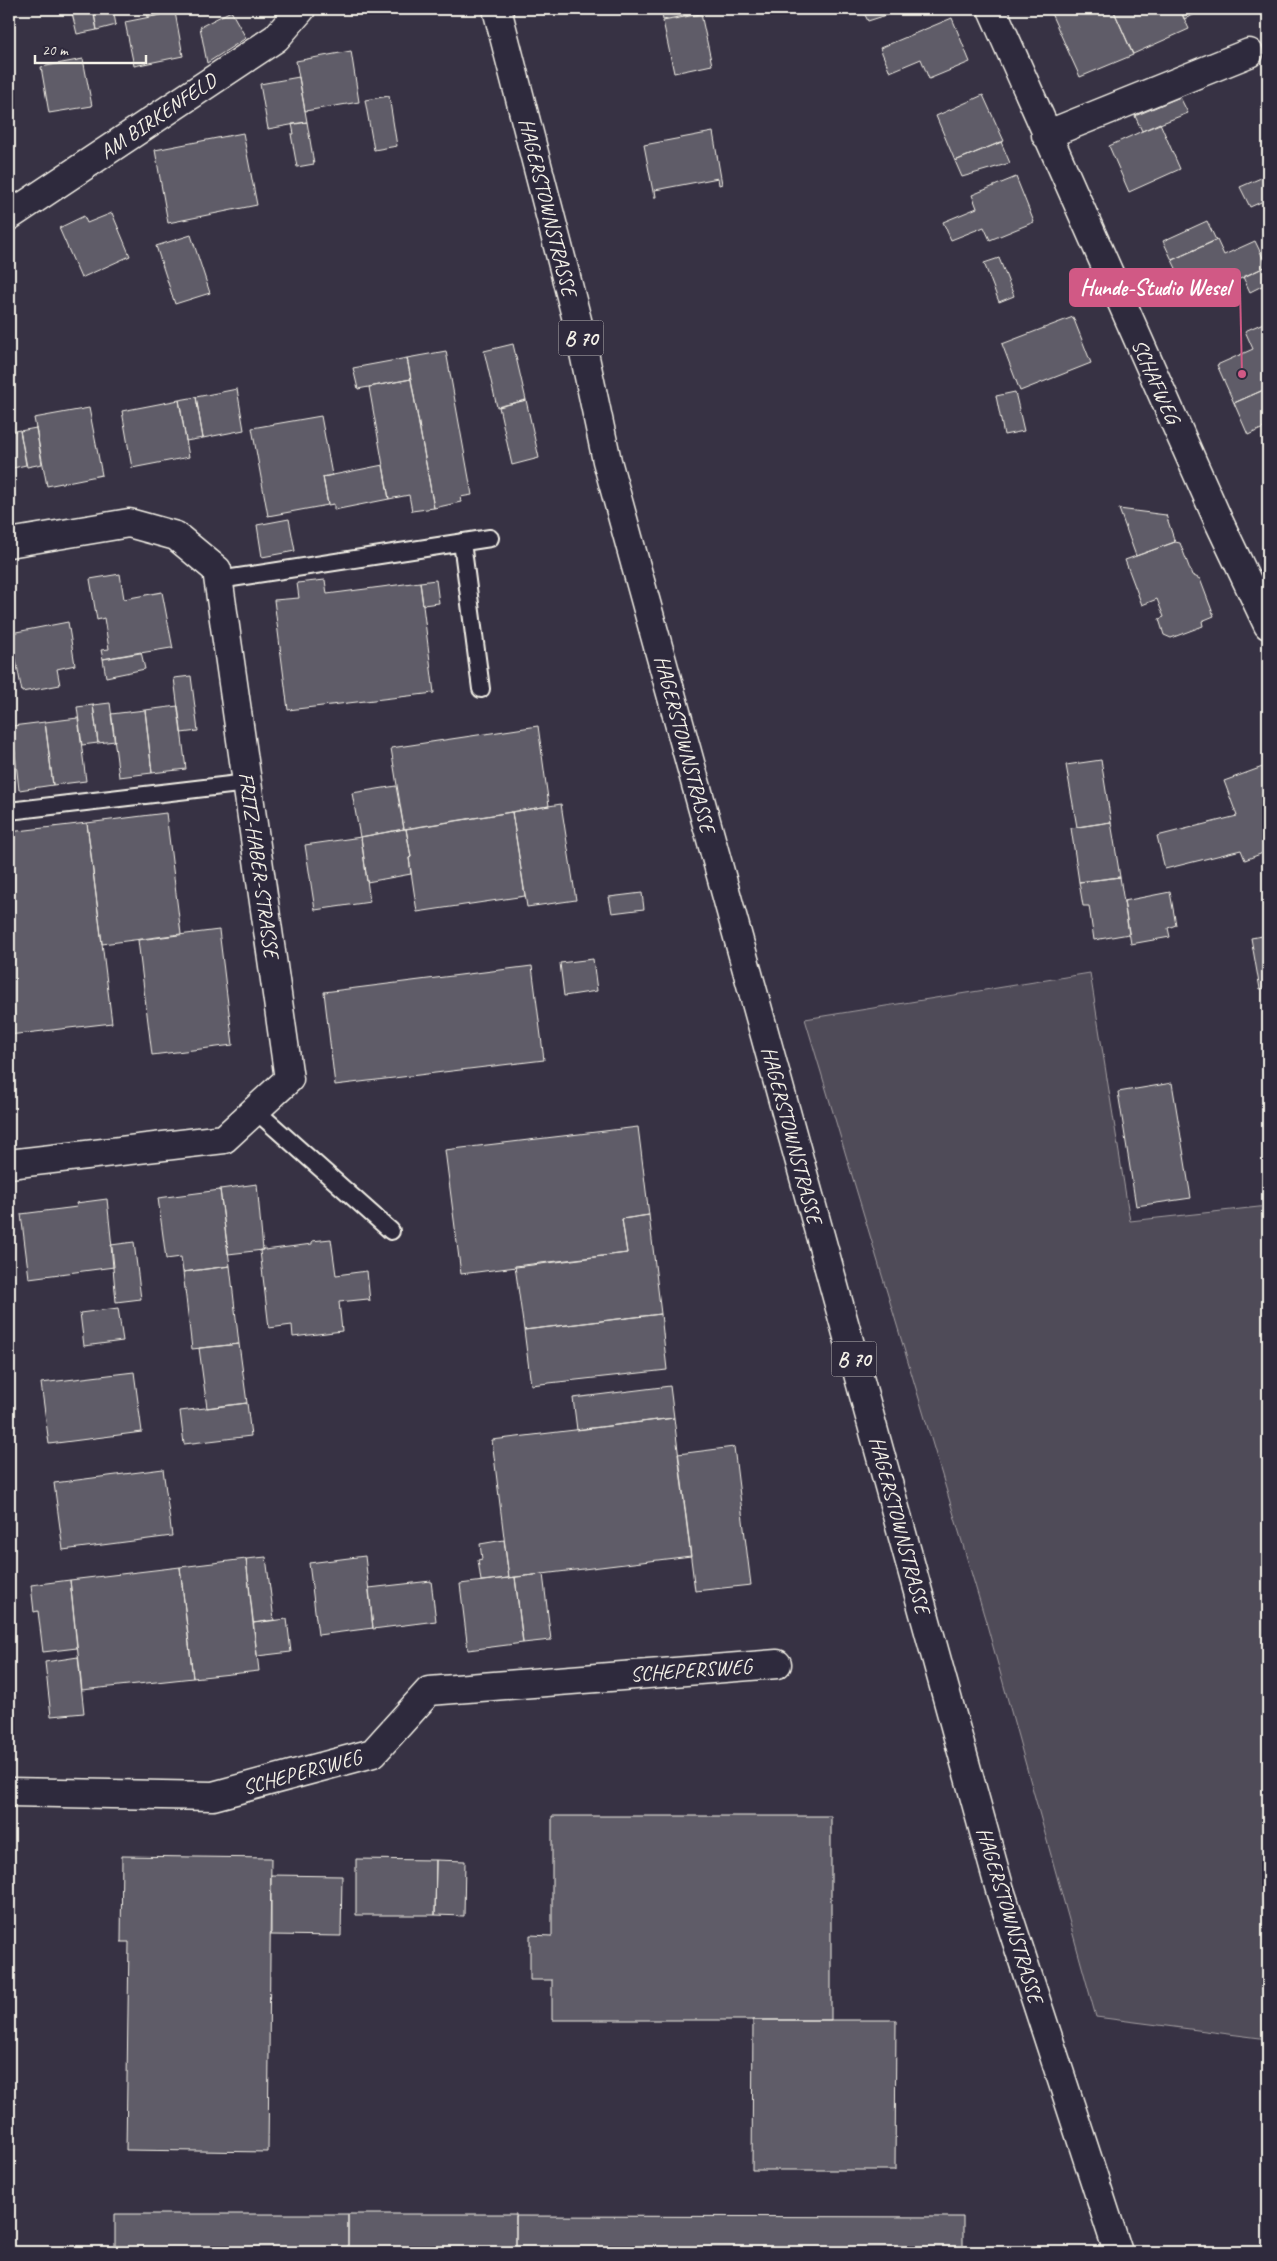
<svg xmlns="http://www.w3.org/2000/svg" width="1277" height="2261" viewBox="0 0 1277 2261" font-family="Caveat,sans-serif">
<rect width="100%" height="100%" fill="#373244"/>
<filter id="ink" filterUnits="userSpaceOnUse"><feTurbulence type="fractalNoise" baseFrequency=".02" numOctaves="2"/><feDisplacementMap in="SourceGraphic" scale="10" xChannelSelector="R" yChannelSelector="G"/><feConvolveMatrix kernelMatrix="1 2 1 2 8 2 1 2 1" color-interpolation-filters="sRGB"/></filter>
<g filter="url(#ink)">
<path fill="#504b59" stroke="#a29ea0" d="M1090 973 1130 1221 1268 1206V2039L1096 2017 987 1625 805 1019Z"/>
<path fill="#5f5c67" stroke="#f4f1e8" d="M71 9H93L97 30 77 34Z
M93 9H113L116 25 97 30Z
M146 9H174L175 12 148 17Z
M661 9H704V12L663 20Z
M862 9H902V10L868 21Z
M1049 9H1113L1133 55 1080 77Z
M1113 9H1180L1189 29 1133 54Z
M1180 9H1198L1200 12 1184 19Z
M231 11 246 38 207 63 200 27Z
M175 12 183 56 134 66 125 22Z
M701 14 712 65 674 73 663 21Z
M952 18 970 62 929 79 921 59 890 72 880 48Z
M351 51 359 102 305 111 296 61Z
M83 59 92 106 49 113 41 67Z
M299 77 307 122 268 129 260 84Z
M983 95 1004 141 955 161 936 116Z
M389 96 397 146 374 150 365 100Z
M1180 97 1188 113 1142 131 1135 116Z
M307 122 314 164 297 167 291 134H294L292 124Z
M1160 123 1180 169 1129 192 1109 146Z
M713 132 722 184 719 185 718 178 655 190 656 197H654L644 145Z
M243 133 257 205 168 223 155 150Z
M1001 142 1010 163 962 177 955 161Z
M1268 175V199L1250 207 1240 187Z
M1016 177 1034 222 990 240 984 227 951 240 943 222 977 208 972 195Z
M112 213 130 256 81 278 59 228 84 216 87 223Z
M1207 221 1216 240 1172 260 1163 241Z
M191 235 210 293 175 304 156 246Z
M1217 240 1224 255 1255 241 1267 266 1192 302 1172 260Z
M999 258 1014 296 999 302 984 263Z
M1268 262V283L1250 292 1243 277 1267 266 1266 264Z
M1073 317 1091 363 1020 391 1002 344Z
M1268 321V388L1234 403 1217 365 1253 349 1245 331Z
M513 344 526 400 497 407 484 351Z
M446 351 472 495 460 497 461 502 434 508 407 358Z
M407 358 411 379 358 389 353 368Z
M411 379 434 508 412 511 409 495 389 499 369 387Z
M1268 388V426L1248 435 1234 403Z
M237 389 244 430 203 438 196 397Z
M1015 392 1024 431 1004 435 996 396Z
M196 397 203 438 186 441 179 400Z
M179 400 189 457 132 468 122 411Z
M526 400 539 458 512 465 499 407Z
M89 408 102 475 47 486 34 418Z
M321 416 332 475 323 477 328 505 268 516 252 428Z
M36 428 42 464 27 467 20 431Z
M20 430 26 465 9 469V432Z
M383 465 389 499 334 510V504L328 505 323 477Z
M1119 509 1166 515 1175 542 1136 556Z
M289 519 295 551 262 557 257 525Z
M1175 542 1180 543 1192 575 1200 579 1214 616 1202 621 1203 626 1171 638 1164 635 1159 619 1164 617 1157 599 1142 605 1125 560Z
M120 574 124 599 162 592 173 649 171 648 103 659 101 650 109 649 104 618 97 620 90 579Z
M325 580 327 594 420 582 434 693 288 710 274 600 299 598 297 583Z
M436 580 439 603 423 605 420 582Z
M68 622 75 665 57 669 60 685 22 692 11 633Z
M141 652 145 669 106 677 103 659Z
M191 676 198 731 181 733 174 678Z
M110 703 115 741 98 743 93 705Z
M93 705 98 743 82 745 77 707Z
M178 706 186 769 152 773 145 710Z
M145 710 152 773 119 777 111 714Z
M10 715 15 754 9 755V716Z
M78 718 86 781 53 785 45 722Z
M45 722 53 785 19 790 12 726Z
M538 726 549 806 404 829 391 748Z
M1101 760 1111 822 1077 827 1066 765Z
M1268 765V851L1245 860 1241 850 1165 869 1157 836 1237 816 1224 781Z
M396 786 404 829 360 837 352 793Z
M561 804 576 900 527 907 512 812Z
M512 812 525 896 417 912 409 858 411 857 406 829Z
M166 813 181 934 102 944 87 823Z
M1111 822 1120 877 1079 882 1071 828Z
M87 823 112 1023 9 1035V832Z
M404 829H406L411 857 409 858 411 874 367 882 361 837Z
M361 837 370 902 315 910 305 845Z
M1120 877 1129 934 1094 940 1089 906H1083L1079 882Z
M1170 892 1176 925 1168 928 1170 937 1131 944 1124 901Z
M642 893 644 909 612 913 609 897Z
M219 930 233 1045 152 1055 138 940Z
M1268 935V988L1260 989 1251 938Z
M593 959 597 991 564 996 560 963Z
M532 966 544 1060 335 1085 324 992Z
M1264 1010H1268V1037Z
M1172 1083 1191 1198 1136 1206 1118 1092Z
M638 1127 649 1215 622 1219 627 1253 461 1274 445 1150Z
M257 1184 263 1250 228 1254 220 1189Z
M220 1190 230 1266 183 1272 181 1257 166 1259 158 1198Z
M107 1199 114 1267 29 1278 21 1214 77 1207 76 1203Z
M649 1215 661 1314 524 1330 515 1266 627 1253 622 1219Z
M331 1239 336 1275 367 1271 370 1302 368 1299 339 1302 342 1331 293 1337 292 1325 269 1328 260 1251 265 1248V1250L312 1244V1241Z
M134 1242 141 1299 116 1302 111 1245Z
M230 1266 239 1344 192 1349 183 1272Z
M118 1308 123 1341 84 1346 80 1313Z
M661 1314 667 1370 531 1385 524 1330Z
M239 1344 247 1403 207 1408 199 1348Z
M134 1372 142 1432 49 1444 41 1383Z
M670 1386 674 1418 577 1430 573 1398Z
M247 1403 251 1436 184 1444 180 1411Z
M674 1418 691 1556 509 1578 492 1440Z
M734 1447 751 1585 695 1591 678 1454Z
M163 1469 172 1536 63 1550 54 1483Z
M504 1540 509 1578 481 1581 478 1560 482 1559 480 1544Z
M365 1556 373 1628 318 1635 309 1563Z
M266 1557 274 1620 253 1623 246 1559Z
M246 1559 259 1671 193 1678 180 1567Z
M180 1567 193 1678 82 1690 70 1580Z
M543 1574 551 1640 523 1643 515 1577Z
M515 1577 523 1643 468 1650 460 1584Z
M70 1580 77 1648 43 1652 38 1611 34 1612 31 1585Z
M431 1581 436 1621 373 1629 369 1588Z
M287 1619 291 1652 257 1656 253 1623Z
M78 1657 84 1713 51 1716 45 1662Z
M552 1816H831V2020H552V1980H530V1935L552 1936Z
M122 1856 271 1858 268 2152 126 2150 129 1942H121Z
M356 1859 436 1860 435 1915H356Z
M436 1860 465 1861 464 1916 435 1915Z
M271 1875 342 1876 341 1936 271 1935Z
M753 2020H896L895 2170H752Z
M115 2214H348V2252H115Z
M348 2214H516V2252H348Z
M516 2216 963 2217V2252H516Z"/>
<g fill="none" stroke-linecap="round" stroke-linejoin="round">
<g stroke="#f4f1e8" stroke-width="20">
<path id="lane" d="M462 542 481 689
M219 580 490 538
M9 811 247 783
M255 1110 391 1231"/>
</g>
<g stroke="#f4f1e8" stroke-width="31">
<path id="street" d="M992 9 1219 522 1268 625
M1046 135 1249 53
M9 216 276 38 301 9
M9 543 129 523 176 536 217 570 289 1079 224 1139 9 1164
M9 1792 213 1796 373 1753 429 1691 777 1664"/>
</g>
<g stroke="#f4f1e8" stroke-width="31">
<path id="primary" d="M497 9 577 320 607 461 1000 1890 1118 2252"/>
</g>
<path stroke="#f4f1e8" stroke-width="3" stroke-dasharray="5 4" stroke-linecap="butt" d="M9 10 13 9"/>
<use href="#lane" stroke="#2f2a3d" stroke-width="16"/>
<use href="#street" stroke="#2f2a3d" stroke-width="28"/>
<use href="#primary" stroke="#2f2a3d" stroke-width="28"/>
</g>
</g>
<g text-anchor="middle" dominant-baseline="central" stroke-width="4" stroke-linejoin="round" paint-order="stroke">
<g fill="#2f2a3d" stroke="#b9b5b5" stroke-width="1">
<rect x="558.5" y="320.5" width="45" height="35" rx="4"/>
<rect x="831.5" y="1341.5" width="45" height="35" rx="4"/>
</g>
<g font-size="20" font-weight="bold" fill="#f4f1e8">
<text x="581" y="338">B 70</text>
<text x="854" y="1359">B 70</text>
</g>
<g font-size="21" fill="#f4f1e8" stroke="#2f2a3d">
<text transform="translate(158 116) rotate(-34)">AM BIRKENFELD</text>
<text transform="translate(548 207) rotate(76)">HAGERSTOWNSTRASSE</text>
<text transform="translate(1156 381) rotate(66)">SCHAFWEG</text>
<text transform="translate(685 744) rotate(75)">HAGERSTOWNSTRASSE</text>
<text transform="translate(259 865) rotate(82)">FRITZ-HABER-STRASSE</text>
<text transform="translate(792 1135) rotate(75)">HAGERSTOWNSTRASSE</text>
<text transform="translate(900 1525) rotate(75)">HAGERSTOWNSTRASSE</text>
<text transform="translate(691 1670) rotate(-4)">SCHEPERSWEG</text>
<text transform="translate(302 1772) rotate(-15)">SCHEPERSWEG</text>
<text transform="translate(1010 1915) rotate(73)">HAGERSTOWNSTRASSE</text>
</g>
</g>
<path fill="none" stroke="#d15985" stroke-width="2" d="M1242 374L1240 288"/>
<circle fill="#d15985" stroke="#2f2a3d" stroke-width="2" cx="1242" cy="374" r="5"/>
<rect fill="#d15985" stroke="#d15985" stroke-width="2" x="1070" y="269" width="170" height="37" rx="5"/>
<g font-size="22" text-anchor="middle" font-weight="bold" fill="#fff">
<text x="1155" y="295">Hunde-Studio Wesel</text>
</g>
<rect width="1277" height="2261" fill="none" stroke="#2f2a3d" stroke-width="30"/>
<rect x="15" y="15" width="1247" height="2231" fill="none" stroke="#f4f1e8" stroke-width="2" filter="url(#ink)"/>
<path d="M35 55v8h111v-8" fill="none" stroke="#f4f1e8" stroke-width="2.5"/>
<text x="42" y="55" font-size="15" fill="#f4f1e8" stroke="#2f2a3d" stroke-width="4" paint-order="stroke">20 m</text>
</svg>
